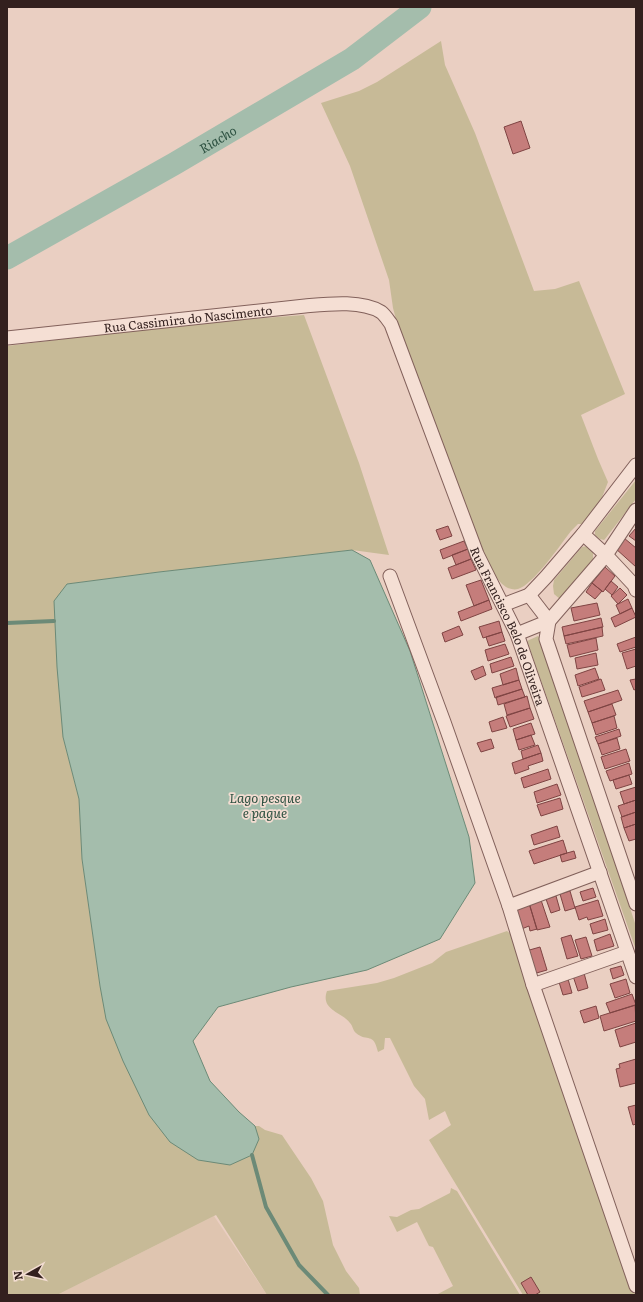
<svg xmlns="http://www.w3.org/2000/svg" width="643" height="1302" viewBox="0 0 643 1302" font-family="Literata,serif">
<rect width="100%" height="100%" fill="#eacfc2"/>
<path fill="#dfc5b0" d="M214 1216 267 1295H57Z"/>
<path fill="#c7ba97" d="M441 41 445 65 475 133 534 291 555 289 579 281 625 394 581 415 598 459 608 482 599 505 587 524H578L571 531C561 544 533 585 518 589 514 590 510 589 506 587 494 579 489 563 483 551L401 338 393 308 389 280 350 166 321 103 359 91 377 82Z
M304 315 359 463 389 555 352 550 159 572 67 584 63 737 79 799 82 859 100 986 259 1139 255 1126H259L265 1130 282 1135 311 1178 323 1201 333 1245 346 1271 359 1288 360 1295H267L216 1215 57 1295H7V346L185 324Z
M636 480V499L605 539 604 540 600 539 595 535V531Z
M587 546 593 552V559L563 598 560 599 554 594 553 586 554 580 582 547Z
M538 636 540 638 636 926V950L527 641Z
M507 931 513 936 636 1273V1295H523L429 1140 451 1125 445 1111 429 1120 425 1099 414 1086 390 1038H385L384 1049 378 1052C373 1031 368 1043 356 1033 353 1031 353 1026 350 1023 342 1012 320 1010 327 991L377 983 394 978 432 963 446 952Z
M451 1188 457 1191 520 1295H436L453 1286 433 1247 429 1246 417 1222 397 1232 389 1216 397 1217 411 1210 419 1209 450 1193Z"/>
<path fill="#a4bdac" stroke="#6c8a77" d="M352 550 370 560 410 651 469 837 475 883 440 939 367 970 291 987 218 1007 193 1041 210 1081 239 1112 255 1126 259 1139 252 1155 230 1165 198 1160 170 1142 149 1115 123 1061 106 1019 100 986 82 859 79 799 63 737 57 667 54 601 67 584 159 572Z"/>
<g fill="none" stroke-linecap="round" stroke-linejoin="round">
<path stroke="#6c8a77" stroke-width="4" d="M7 623 54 621
M252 1155 266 1207 299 1265 328 1295"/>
<path stroke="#a4bdac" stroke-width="23" id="s1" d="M7 258 174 164 352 59 420 7"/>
</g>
<path fill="#c57d7b" stroke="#7f4443" d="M521 121 530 148 513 154 504 127Z
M448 526 452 536 440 540 436 530Z
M636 528V541L629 536Z
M624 538 636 548V567L615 548Z
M464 541 468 549 443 559 440 550Z
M468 549 471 559 456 565 452 555Z
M471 559 476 570 452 579 448 568Z
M605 567 615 576 603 592 592 583Z
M481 580 489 600 474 606 466 585Z
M611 581 618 587 612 595 605 589Z
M592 583 602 591 595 599 586 592Z
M620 588 627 595 618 604 611 596Z
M628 599 632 608 620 614 616 605Z
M489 600 492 609 461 621 458 612Z
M597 603 600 615 574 621 571 608Z
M632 608 636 617 615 627 611 618Z
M601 618 603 627 564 636 562 627Z
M499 621 502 632 483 638 479 627Z
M459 626 463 635 445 642 442 633Z
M602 627 603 636 566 644 564 636Z
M502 632 505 641 489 646 486 637Z
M636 637V647L620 652 617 644Z
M596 638 598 650 570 657 567 645Z
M505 644 509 654 488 661 485 650Z
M636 649V666L627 669 622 653Z
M596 653 598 665 577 669 575 658Z
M511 657 514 666 492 673 490 664Z
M483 666 486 675 475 680 471 671Z
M516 668 519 680 503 685 500 674Z
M595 668 599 679 578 686 575 675Z
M601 679 605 690 582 697 579 687Z
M636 679V689L634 690 630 680Z
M519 680 522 689 495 698 492 688Z
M522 689 525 697 498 705 496 697Z
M618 690 622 700 588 712 584 701Z
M527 696 530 708 507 715 504 704Z
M612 704 616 715 592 723 588 712Z
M530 708 534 719 510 727 506 716Z
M614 716 617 728 596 735 592 723Z
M503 717 507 728 492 732 489 722Z
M531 723 535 734 516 740 513 729Z
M619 729 621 736 598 744 595 737Z
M531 735 535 745 519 750 516 740Z
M617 738 620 749 602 755 598 744Z
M491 739 494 748 481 752 477 743Z
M538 745 541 753 523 759 521 751Z
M626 749 630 761 605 769 601 757Z
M541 753 543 761 528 766 529 769 515 774 512 763Z
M629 763 632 774 610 781 606 771Z
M548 769 551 779 524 788 521 778Z
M629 775 632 784 616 789 613 780Z
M557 784 561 795 537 803 534 792Z
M636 787V800L624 804 620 792Z
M560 798 563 809 541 816 537 805Z
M636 800V812L622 817 618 806Z
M636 812V824L624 828 621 817Z
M636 824V839L629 841 624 828Z
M557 826 560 837 534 845 531 835Z
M563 840 567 853 534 864 529 851Z
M574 851 576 858 562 862 560 855Z
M593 888 596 897 583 901 580 892Z
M570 891 575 908 565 911 560 894Z
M556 896 560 910 551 913 546 899Z
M541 900 550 927 537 930 529 903Z
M598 900 603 916 588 920 587 917 579 920 575 907Z
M529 903 537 929 530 931 529 926 519 930 512 909Z
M605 919 608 930 593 934 590 924Z
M610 934 614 946 597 951 594 940Z
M571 935 578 956 567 959 561 938Z
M586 937 592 956 581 959 575 940Z
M540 947 547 970 533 974 526 951Z
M621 966 624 975 613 979 610 969Z
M584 973 588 988 578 991 573 976Z
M568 979 572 993 563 995 559 982Z
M626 979 630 993 615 998 610 984Z
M632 994 636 1005 610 1013 606 1003Z
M635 1005 636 1021 604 1031 600 1016Z
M596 1006 599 1018 584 1023 580 1011Z
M636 1023V1042L620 1047 615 1030Z
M636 1059V1083L620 1087 616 1069 620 1068 619 1064Z
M636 1105V1124L633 1125 628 1107Z
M531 1277 540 1292 535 1295H528L521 1283Z"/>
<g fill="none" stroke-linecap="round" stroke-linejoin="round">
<g stroke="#82615b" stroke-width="15">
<g id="minor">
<path id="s2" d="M7 338 305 306C328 304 361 300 381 312 385 315 388 320 391 324L477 554 517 634 636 977"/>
<path d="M583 534 606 555 634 585 636 590"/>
<path d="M390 576 444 722 509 906 533 985 636 1286"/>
<path d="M529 595 549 621 546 639 636 904"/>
<path d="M503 605 529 595 546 577 583 534 636 465"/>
<path d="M517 634 549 621 606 555 636 510"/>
<path d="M509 906 600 872"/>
<path d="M533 985 627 952"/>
</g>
</g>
<use href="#minor" stroke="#f5dfd4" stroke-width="13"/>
</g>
<g text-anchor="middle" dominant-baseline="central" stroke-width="3.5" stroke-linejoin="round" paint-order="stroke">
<g font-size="12" fill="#33201e" stroke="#f2dcd1">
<text stroke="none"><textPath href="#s2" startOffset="182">Rua Cassimira do Nascimento</textPath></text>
<text stroke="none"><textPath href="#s2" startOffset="717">Rua Francisco Belo de Oliveira</textPath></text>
</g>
<g font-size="13" font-style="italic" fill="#2e5242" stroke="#f2dcd1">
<text stroke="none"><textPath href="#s1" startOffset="242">Riacho</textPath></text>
<text x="265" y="797">Lago pesque<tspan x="265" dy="15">e pague</tspan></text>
</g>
</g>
<rect width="643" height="1302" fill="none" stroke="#33201e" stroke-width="16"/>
<g transform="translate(28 1274) rotate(262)" stroke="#f2dcd1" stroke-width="3" paint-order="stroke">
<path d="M0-3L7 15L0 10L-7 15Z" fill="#33201e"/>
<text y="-6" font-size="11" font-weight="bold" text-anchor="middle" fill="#33201e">N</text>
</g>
</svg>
